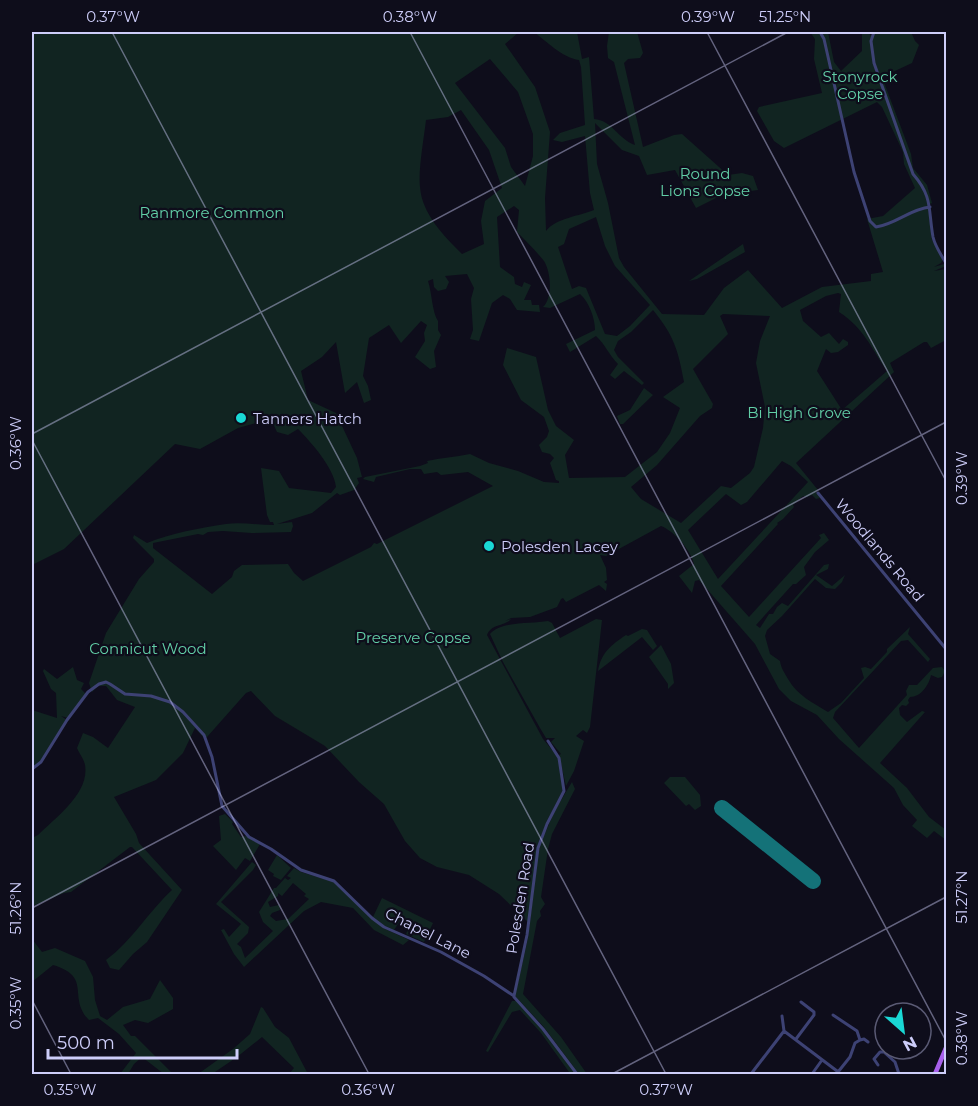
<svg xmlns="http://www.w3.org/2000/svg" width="978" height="1106" viewBox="0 0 978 1106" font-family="Montserrat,sans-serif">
<rect width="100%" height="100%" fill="#0e0d1b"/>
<path fill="#112421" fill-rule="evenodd" d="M32 32H519L505 44 535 87 550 132 545 198 546 231C556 218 580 216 594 210L590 193 585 136 562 142 553 140 560 133 585 125 581 67 579 60C563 58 546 41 534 32H577L582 59 589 57 594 119C612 120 618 139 635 145L614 62 608 58 607 46 609 32H637L643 53 640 58 628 59 624 63 643 147 674 135 682 134 728 175 742 173 753 176 758 190 722 195 696 208 675 170 647 175 639 156 622 150 595 123 597 164 608 203 619 258 624 267 662 314 704 315 724 288 748 270 782 308 822 287 871 281V274L883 272 867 219 883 216 915 188 904 164 903 152 882 107 877 102 784 148 774 141 757 111 759 107 822 93 814 59 815 39 810 32H828L834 62 841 71 862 51V32H867L873 37 876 32H911L915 41 919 45 912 63 882 77 911 154 913 168 927 185 932 203 928 205 932 240 943 259 941 263 934 267 944 264 946 266 934 271 946 269V340L931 348 927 342H924L890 363 894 372 796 463 818 490 816 492 820 498 816 499 812 495 807 497 803 496 793 505 794 507 783 519 777 523 778 524 721 586 749 617 821 538 819 535 824 533 829 540 815 552 804 567 806 575 796 584H793L756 625 760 628 769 614H773L777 607 782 603 788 606 824 565 829 564 828 569 816 575 832 586 845 575 842 582 835 589 826 588 815 579 782 616 767 630 765 636 770 654 780 661C781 668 784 672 788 679 798 696 812 702 828 712L841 703 864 678 861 668 865 667 871 669 887 652V649L910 627 908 634 930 659 928 662 908 640 901 641 835 712 833 718 859 748 907 695 906 691 909 685H917L933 668 942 667 945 671 942 677 938 678 931 675C929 685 921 697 910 697L908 700 909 703 906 706 902 705 899 708 900 715 907 722 922 711 925 712 880 763 907 788 929 817 946 830V840L934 831 927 838 912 826 917 820 903 805 894 788 839 739 817 715 791 701 779 689 755 644 699 580 695 581 692 593 679 576 694 564C691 550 674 531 661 526L606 556 600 555 606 568 607 580 604 582 607 584 606 591 599 585 566 602 563 598 561 599 557 607 530 617 511 618 505 621 511 619C504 627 492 623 487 635L543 739 558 757 563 790 547 821 538 844 528 922 499 894 469 875 437 867 420 858 405 841 384 804 359 782 325 746 275 716 251 691 246 693 207 737H203L195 728 183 753 156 780 114 797 136 834 139 843 182 890 147 942 133 954 119 970 110 968 106 960C132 941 149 911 172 890L132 847H130L71 892 64 893 35 905 32 909V838L38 835C55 818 90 793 85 765 84 759 79 753 77 748L83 733 93 737 108 748 135 707 117 700 106 686H98L92 692 89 683 106 633 139 579 154 562V559L133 538 134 535 147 543C171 533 200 528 226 524 241 522 258 525 274 525L273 522H270L267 515 261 468 279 471 289 488 331 493 336 487C334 468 311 442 298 429L288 435 277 432 271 419 238 428 200 449 175 444 64 549 32 565ZM490 59 518 92 533 134V156L525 186 511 167 505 148 455 83ZM461 110 489 150 502 188 485 201 481 221 484 244 462 254C444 236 422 214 420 187 418 170 424 138 426 120L448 117ZM514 206 519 210 517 232C526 241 536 251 544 261 551 272 553 298 543 307L550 308 580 294C589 302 595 318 595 330L566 344 570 352 596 336C605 344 609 355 618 364L610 375 615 379 624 371 642 385 644 383 618 357 614 350 618 341 631 332 653 310C674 336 678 349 684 382L663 397 680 408 670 433 657 452 625 477 569 478 565 455 574 440 556 426 548 410 536 357 507 348 503 365 521 400 544 417 549 431 547 437 539 445 542 452 550 454 554 458 550 463 556 480 559 481V483L544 482 518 471 489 463 470 454C455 457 441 458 427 461L428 463 420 466 365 477 363 479 374 482 376 477 410 469H421L424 474 437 472 441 475 468 472 493 486 377 544 374 543 371 547 303 581 294 573 288 564 242 565 234 571 232 577 212 594 153 548V543L198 534 203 535 208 532 223 531 252 533 291 532 293 526 292 522 277 524 312 513 337 493 340 495 354 490 359 483 357 478 362 477 357 458 336 413 308 400 301 371 322 357 336 342 345 393 357 382 364 403 371 400 368 386 363 376 369 338 389 325 401 343 421 321 427 325 424 333 425 341 415 357 430 369 436 367 434 351 441 335 438 330V321C432 312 432 293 428 281L433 279 434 287 438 291 446 289 449 282 445 276 467 274 474 288 471 299 473 330 470 339 479 341 492 303 503 295 510 299 517 310 540 312 539 305H532L531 300H524L531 285 524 282 522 287 515 284 514 277 500 267 497 217ZM596 217 605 246 615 266 650 305 630 326 617 336 605 334 586 288 579 286 572 289 558 247 564 244 569 229ZM838 293 841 294 839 312C864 328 871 348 887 371L842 410 817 371 826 349 831 353 838 352 848 345V342L843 339 839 344 829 333 821 337 803 321 800 310 826 296ZM723 314 770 316 760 341 756 363 765 407 763 428 754 467 750 473 731 488 721 486 681 523 641 499 631 487 657 465 700 416 712 408 713 404 693 369 728 334 720 316ZM782 461 791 466 808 482 718 579 688 530 726 494 741 505 747 502Z
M743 244 745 252 697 279 689 281Z
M644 388 653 395 623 424H620L617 416 630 410Z
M596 619 602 620 590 727 587 733 583 730 576 736 584 741 574 771 566 786 559 755 561 754 551 742 555 738H546L540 728 503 662 490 634C500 621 532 624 548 621L552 623 560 638Z
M642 629 647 630 657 646 653 650 642 637 598 671C601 653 611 645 626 635L628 636Z
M661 645 671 664 674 683 668 689V684L649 657Z
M73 667 77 680 84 683 81 689 86 694 68 718 61 716 67 720 45 757 32 769V710L57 718 56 693 51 689 43 671 44 669 57 679Z
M670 777H685L700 795 701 806 695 810 689 804 686 806 664 783Z
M572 782 575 789 552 834 548 849 541 897 545 904 540 911 541 916 537 921 523 994 561 1037 587 1074H579L543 1026 515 996 528 938 539 847 555 810Z
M225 814 233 822 232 824 241 837 246 836 260 844 250 861 245 858 236 870 213 846 221 840 219 816Z
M277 855 291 868 281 880 273 876 274 874 268 870Z
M252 862 256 865 253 870 221 902 249 927 248 933 237 944 241 947 245 958 273 931 263 922 259 912 274 888H276L285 878 288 880 291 878 287 876 294 868 301 872 334 882 383 928 409 940 403 945 374 930 353 908 321 902 304 911 244 967 234 954 221 930 224 929 229 937 241 924 216 904ZM293 883 306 894 304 896 309 899 288 919 276 921 270 916 272 913 280 910 279 905 270 907 268 902 278 896V893L282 896Z
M382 898 433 923 424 942 406 934 408 929 398 924 394 930 385 926 373 917Z
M32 939 42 952 55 948 85 961 93 977 95 1000 100 1016 107 1020 123 1007 150 999 160 980 173 998V1009L148 1023 135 1020 123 1025 131 1036H135L173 1074H164L142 1057 134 1064 128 1074H120L136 1053 119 1034 98 1018 89 1020C67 997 93 977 53 965L32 982Z
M512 1001H516L543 1029 576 1074H566L569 1072 541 1033 520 1010 512 1012 488 1052 486 1051Z
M261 1007 263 1008 275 1027 289 1038 308 1074H289L294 1068 262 1037 237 1057 212 1074H198L233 1049 250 1034Z"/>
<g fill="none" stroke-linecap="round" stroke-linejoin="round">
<path stroke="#147278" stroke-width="16" d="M722 808 813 881"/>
<path stroke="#3d4274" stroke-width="3" d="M820 32 824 39 854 172 870 221 876 227C896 224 910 209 930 207
M874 32 871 41 874 63 913 174C933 197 928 209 933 237 935 246 941 255 946 263
M818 493 946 649
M32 769 41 762 67 720 88 692 99 684 106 682 110 684 125 694 151 696 170 702 183 712 204 735 212 757 222 806 249 837 271 849 301 870 334 881 372 918 384 927 441 952 484 976 514 996
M514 996 527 935 538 848 547 824 564 791 559 758 548 741
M514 997 543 1029 577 1074
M833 1015 857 1031 860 1040 855 1043 850 1057 838 1072
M782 1016 784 1031
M784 1031 841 1074
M796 1039 814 1015V1012L801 1002
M860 1040 864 1039 868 1042
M878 1065 874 1059 880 1052H884L895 1062 899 1074
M751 1074 784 1031
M812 1074 822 1060"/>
<path stroke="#a860ec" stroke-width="4.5" d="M935 1074 946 1048"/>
</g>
<path fill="none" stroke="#cdcdf9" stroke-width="1.5" stroke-opacity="0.45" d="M112 32 666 1074M410 32 946 1041M707 32 946 481M32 434 788 32M32 440 369 1074M32 908 946 422M32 1000 71 1074M612 1074 946 897"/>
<g fill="#1ad8d5" stroke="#0e0d1b" stroke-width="2">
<circle cx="241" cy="418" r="6"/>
<circle cx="489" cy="546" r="6"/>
</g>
<g text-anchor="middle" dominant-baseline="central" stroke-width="4.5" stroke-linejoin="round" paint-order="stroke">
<g font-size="15" fill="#62cfa7" stroke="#0e0d1b">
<text x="860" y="76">Stonyrock<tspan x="860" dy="17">Copse</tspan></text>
<text x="705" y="173">Round<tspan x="705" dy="17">Lions Copse</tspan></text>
<text x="212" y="212">Ranmore Common</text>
<text x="799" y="412">Bi High Grove</text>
<text x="413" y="637">Preserve Copse</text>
<text x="148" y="648">Connicut Wood</text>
</g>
<g font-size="15" fill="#cdcdf9" stroke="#0e0d1b" text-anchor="start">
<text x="253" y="418">Tanners Hatch</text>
<text x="501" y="546">Polesden Lacey</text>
</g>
<g font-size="15" fill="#cdcdf9" stroke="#0e0d1b">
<text transform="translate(880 550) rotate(50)">Woodlands Road</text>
<text transform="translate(520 898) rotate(-81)">Polesden Road</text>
<text transform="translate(428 933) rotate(27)">Chapel Lane</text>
</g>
</g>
<rect width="978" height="1106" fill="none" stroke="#0e0d1b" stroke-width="66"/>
<g transform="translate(903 1031) rotate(152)"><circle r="28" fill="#0e0d1b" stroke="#5a5a74" stroke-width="1.5"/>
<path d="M0-4.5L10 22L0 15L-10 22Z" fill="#1ad8d5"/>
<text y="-9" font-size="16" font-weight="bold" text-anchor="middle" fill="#cdcdf9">N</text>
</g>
<path d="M48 1049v9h189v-9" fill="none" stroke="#cdcdf9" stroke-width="3"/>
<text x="57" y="1049" font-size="18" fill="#cdcdf9" stroke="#0e0d1b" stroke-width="4.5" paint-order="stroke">500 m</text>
<rect x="33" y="33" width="912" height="1040" fill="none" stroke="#cdcdf9" stroke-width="2"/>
<g font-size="15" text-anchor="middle" fill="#cdcdf9">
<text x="113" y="22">0.37°W</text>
<text x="410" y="22">0.38°W</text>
<text x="708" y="22">0.39°W</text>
<text x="785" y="22">51.25°N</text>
<text transform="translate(16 443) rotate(-90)" y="5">0.36°W</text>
<text transform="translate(962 478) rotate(-90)" y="5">0.39°W</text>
<text transform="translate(962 897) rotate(-90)" y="5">51.27°N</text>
<text transform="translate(16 908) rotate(-90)" y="5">51.26°N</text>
<text transform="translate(16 1003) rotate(-90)" y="5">0.35°W</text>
<text transform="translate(962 1038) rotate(-90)" y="5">0.38°W</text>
<text x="70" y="1095">0.35°W</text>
<text x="368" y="1095">0.36°W</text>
<text x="666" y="1095">0.37°W</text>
</g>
</svg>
